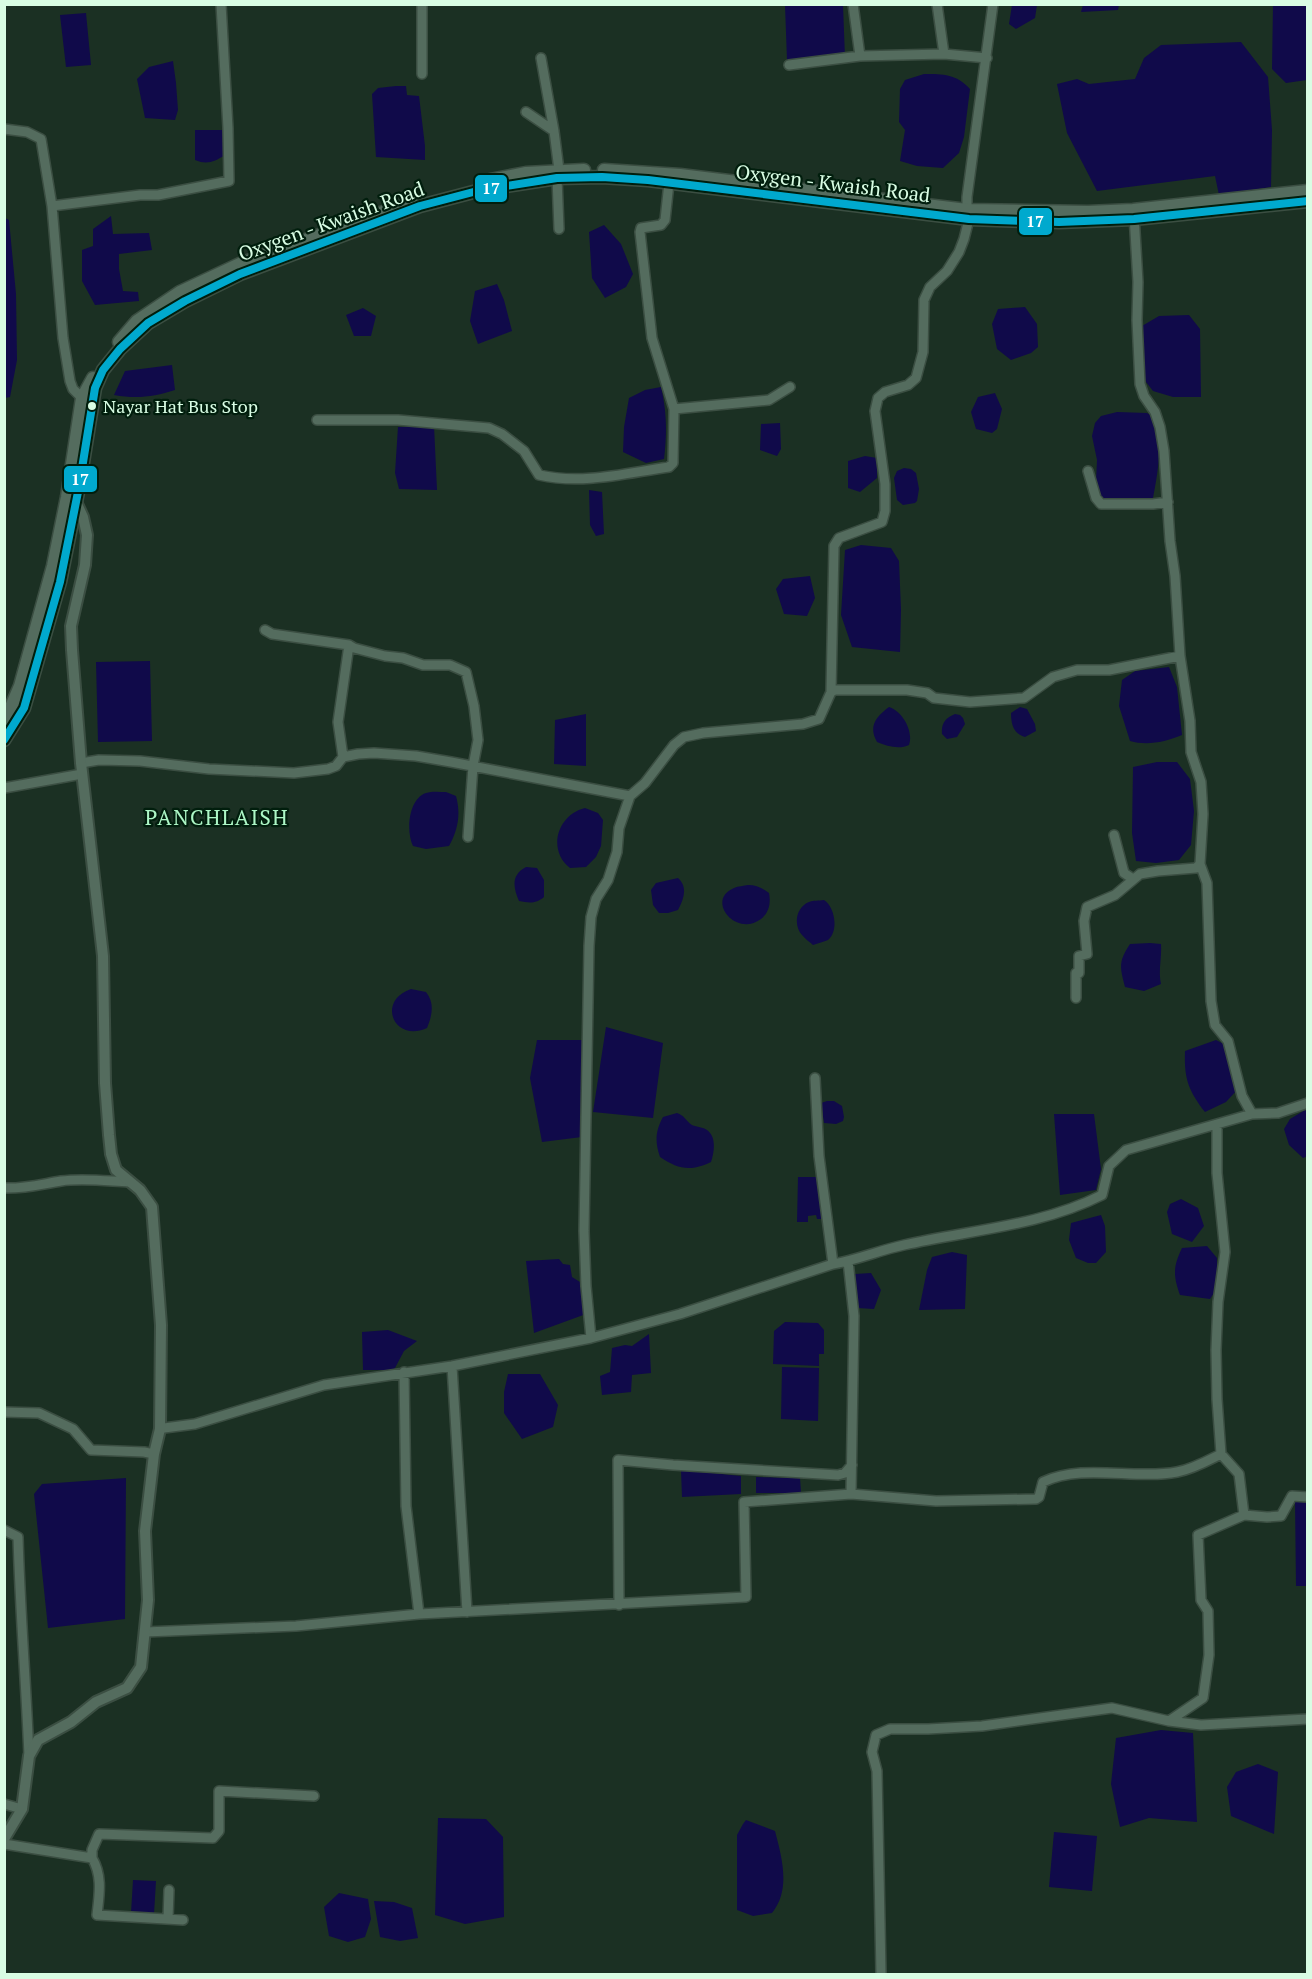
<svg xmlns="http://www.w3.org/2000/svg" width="1312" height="1979" viewBox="0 0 1312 1979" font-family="'PT Serif',serif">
<rect width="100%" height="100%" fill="#1b3023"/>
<path fill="#100a4a" d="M785 5H843L845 58 787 60Z
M1012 5H1037L1035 18 1016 29 1009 24Z
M1083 5V4L1119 5 1118 10 1081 12Z
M1273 5H1307V80L1286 83 1272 69Z
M86 13 91 65 66 67 60 15Z
M1241 42 1268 77 1272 130 1271 187 1219 195 1215 176 1097 191 1067 133 1057 84 1077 79 1089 84 1135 79 1144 58 1161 45Z
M173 61 176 83 178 110 175 120 145 118 137 79 149 67Z
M924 74C944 74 956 74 970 89L964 137 959 153 943 168 917 166 900 161 905 130 899 122 900 89 905 80Z
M396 86H406L407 95 419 96 425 146V160L376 157 372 94 378 88Z
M195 130H225V155C214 162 207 165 195 160Z
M111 216 113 234 149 233 152 250 119 254V269L123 291 138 292 139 301 95 305 82 281V250L93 246V229Z
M5 218 9 220 16 294 17 360 10 397 5 398Z
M604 225 621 244 633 274 626 287 605 298 592 278 589 232Z
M497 284 504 300 512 331 478 344 470 321 475 291Z
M1025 307 1037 324 1038 347 1031 353 1011 360 997 349 992 324 998 309Z
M363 308 376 316 371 336H354L346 315Z
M1189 315 1200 329 1201 397H1173L1153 391 1143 378 1142 326 1159 316Z
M172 365 175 390C154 397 136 399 114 395L125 371Z
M661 387C667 413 667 433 664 459L646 463 623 452 624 427 629 398 645 390Z
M995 393 1002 409 997 429 992 433 976 429 971 412 978 397Z
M1117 412 1147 413 1154 417C1162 449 1159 466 1153 498 1136 500 1119 503 1101 499L1096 482 1097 460 1092 436 1095 423 1101 416Z
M780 423 781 449 777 456 760 450 761 424Z
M434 426 437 490 399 489 395 473 398 427Z
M865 456 877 458V478L860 492 848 488V461Z
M904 468 911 469 916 473 919 489 917 501 915 503 903 505 897 500 894 478 897 471Z
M589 490 602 492 604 534 596 536 590 525Z
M861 545 891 548 899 561 901 610 900 652 852 647 841 615 845 550Z
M810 576 815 598 807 616 784 614 776 589 783 579Z
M150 661 152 741 98 742 96 662Z
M1169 667 1177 687 1182 735C1165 742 1147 746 1130 741L1119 706 1122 680 1135 671Z
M889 707C902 711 914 731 909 745 899 750 887 746 877 742 868 726 876 717 889 707Z
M1020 707 1027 709 1035 724 1036 731 1025 737C1014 734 1011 725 1011 713Z
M586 714V766L554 764 555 720Z
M955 714 960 715 963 718 965 724 957 737 947 739 942 734C941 724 945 718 955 714Z
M1157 762H1177L1190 779 1194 811 1191 845 1179 860 1156 863 1136 861 1132 833 1133 767Z
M446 792 456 796C461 814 458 830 449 846L426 849 413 846C406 832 408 799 426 793 432 791 440 792 446 792Z
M585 808 598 813 603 820 601 846 596 857 586 867 570 868C547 850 557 815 585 808Z
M526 867 537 868 544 880V897C536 904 529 903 519 901 513 887 511 875 526 867Z
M678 878C688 887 684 899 678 910L668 913H659L653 905 651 890 656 883Z
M748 885C757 885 762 888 769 893 771 903 769 913 761 919 736 938 705 900 734 888 738 886 744 886 748 885Z
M824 900C835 907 839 931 828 940 824 942 818 943 813 945 810 942 805 939 802 935 793 925 796 907 809 902 813 900 819 901 824 900Z
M1150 943 1161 944C1162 958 1158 970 1161 984L1144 991 1125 987C1120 967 1118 962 1130 944Z
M411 989 426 992C435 1003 432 1016 427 1028 394 1043 376 1001 411 989Z
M606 1027 663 1043 653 1118 593 1112Z
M537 1040H582V1137L542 1142 530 1078Z
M1216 1040 1228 1046 1237 1090 1226 1102 1205 1112C1188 1090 1184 1078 1185 1051Z
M827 1101H834L842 1106 844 1117 843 1121 836 1124 824 1123 821 1103Z
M1305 1110 1307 1111 1308 1156 1303 1158 1289 1145 1284 1129 1290 1119Z
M677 1113C684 1115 686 1121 692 1125 697 1127 703 1127 707 1130 717 1137 714 1153 711 1162 690 1172 678 1169 660 1157 655 1142 655 1132 663 1117Z
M1054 1114H1094L1101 1169 1096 1190 1060 1195Z
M798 1177H818L822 1219H817L816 1215 808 1216V1222H797Z
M1181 1199 1198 1208 1204 1226 1192 1242 1172 1234 1167 1212 1170 1204Z
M1101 1215 1105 1226 1106 1252 1096 1263H1088L1076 1258 1069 1240 1071 1223Z
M1207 1246 1217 1258V1288L1210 1299 1180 1295C1173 1275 1173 1267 1182 1248Z
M952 1252 967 1255 965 1309 919 1310 927 1270 932 1257Z
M559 1259 563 1264 570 1265 572 1277 580 1282 586 1314 534 1333 526 1261Z
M871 1273 881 1290 874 1309 857 1308 853 1287 855 1274Z
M785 1322 818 1323 824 1330V1354H819V1366L773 1364 774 1331Z
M388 1330 417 1341 404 1351 395 1368 392 1370H363L362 1332Z
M649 1334 651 1373 632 1375 631 1392 602 1395 600 1376 610 1372 612 1348 625 1345 632 1346Z
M782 1367 819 1368 818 1421 781 1419Z
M508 1374H540L558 1405 553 1427 522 1439 504 1413V1392Z
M681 1470 741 1476V1494L682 1497Z
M756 1477 800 1478 801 1493H756Z
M126 1478 125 1619 48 1628 34 1494 42 1484Z
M1295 1500 1307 1501V1586H1296Z
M1161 1730 1193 1733 1197 1822 1149 1818 1120 1827 1111 1784 1116 1738Z
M1258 1764 1278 1772 1274 1834 1231 1816 1227 1787 1236 1772Z
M438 1818 486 1819 503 1837 504 1917 465 1924 435 1915Z
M746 1820 775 1831C782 1858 791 1890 772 1913L753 1916 737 1910V1835L743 1824Z
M1054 1832 1097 1836 1092 1891 1049 1887Z
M133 1880 156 1881 154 1914 131 1913Z
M339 1893 368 1899 371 1919 365 1937 348 1942 329 1936 324 1907Z
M374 1901 394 1902 412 1908 418 1938 400 1941 380 1937Z"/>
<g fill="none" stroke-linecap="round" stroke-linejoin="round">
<g stroke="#3b4e42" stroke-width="12">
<path id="minor" d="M422 4V74
M853 4 860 56 944 54 937 4
M944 54 987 58
M541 58 554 131
M789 65 860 56
M526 112 554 131 559 170
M4 129 27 132 41 139 52 206 63 338 70 381 73 389 82 398
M557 178 559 229
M52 206 140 195H158L229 181 228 128 221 4
M967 210V197L993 4
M1134 215 1138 282 1137 320 1140 384 1144 396 1155 412 1160 427 1164 451 1170 541 1175 576 1180 656 1190 721 1191 752 1201 782 1203 814 1200 864 1207 883 1211 1001 1215 1025 1228 1041 1242 1096 1252 1114 1278 1113 1308 1103
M674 409 769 400 790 387
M317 420H398L489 428 502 434 524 451 539 475C583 485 626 473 669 467L673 463 674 409 652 338 640 232 641 228 661 225 665 220 669 183
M1088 471 1096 498 1101 504H1153L1168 502
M265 630 272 634 349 645 338 722 343 757
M349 645 354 648 385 656 403 658 423 665H450L466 672 474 706 478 740 473 766 468 837
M831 692 834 546 839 538 882 522 885 511V484L875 411 878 398 885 392 908 385 916 378 923 352 924 300 930 287 947 271 959 252 964 239 969 219
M81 763 99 760 140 761 209 769 294 773 328 769 336 766 343 757 358 754 374 753 416 756 451 762 630 796
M4 788 82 774
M1114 835 1124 873 1133 879
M1076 998V973H1079V956L1087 954 1084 921 1087 907 1115 895 1140 874 1158 871 1196 868 1200 864
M815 1078 819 1156 833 1264
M1217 1125V1173L1225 1252 1218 1302 1216 1350 1217 1399 1221 1454 1239 1474 1244 1515 1267 1517 1281 1516 1292 1496 1308 1497
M4 1188C24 1189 42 1184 61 1181 83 1178 107 1181 129 1182
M848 1261 854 1316 851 1494
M591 1338 586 1286 584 1231 589 946 591 917 596 899 608 880 617 852 619 828 630 796 645 783 674 745 684 737 703 733 803 724 819 719 831 692 835 690H907L927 693 934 698 970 702 1024 698 1053 677 1077 670H1109L1180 656
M452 1366 467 1612
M404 1372 406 1506 419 1614
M4 1412 39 1413 73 1429 91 1450 144 1452 154 1454
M164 1428 195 1424 324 1385 452 1366 591 1338 680 1314 833 1264C857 1260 880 1250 904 1245 970 1230 1041 1226 1102 1195L1109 1166 1126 1150 1252 1114
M4 1530 18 1537C20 1610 26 1683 29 1756
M619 1605 618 1460 673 1465 838 1475 845 1473 852 1465
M145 1632 296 1626 419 1614 746 1597 744 1502 851 1494 936 1501 1036 1499 1039 1497 1043 1482C1083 1463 1134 1480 1177 1472 1193 1469 1207 1461 1221 1454
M1169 1721 1203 1698 1209 1655 1208 1611 1201 1600 1198 1535 1244 1515
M4 1804 22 1809
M4 1844 92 1858V1850L99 1834 213 1838 219 1831V1791L314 1796
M92 1858C103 1876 99 1896 97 1915L183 1920
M168 1919 169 1890
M881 1974 877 1771 872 1752 876 1735 890 1729H928L982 1726 1112 1708 1169 1721 1201 1725 1308 1719"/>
</g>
<g stroke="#3b4e42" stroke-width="14">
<path id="tertiary" d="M4 1839 22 1809 29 1756 38 1740 71 1722 96 1702 127 1688 141 1667 148 1600 145 1531 154 1454 160 1429 161 1325 152 1207 140 1190 116 1170 111 1154 109 1135 105 1083 103 956 81 763 72 650 71 626 85 565 87 535 83 517 76 502 72 500"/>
</g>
<g stroke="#3b4e42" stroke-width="15">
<path id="secondary" d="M604 170 680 175 967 210 1088 212 1133 210 1308 191
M485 181 526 173 584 170
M119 342 137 321 180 292 242 263 411 202
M4 723 20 686 53 566 67 497 82 398 93 378
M4 740 24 708 60 582 79 487 95 388 103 370 120 349 148 323 185 301 240 274 420 206 481 190 557 178 602 177 648 180 969 219 1059 222 1134 219 1308 201"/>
</g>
<use href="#minor" stroke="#546c5e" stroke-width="9"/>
<use href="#tertiary" stroke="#546c5e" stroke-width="10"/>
<use href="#secondary" stroke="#546c5e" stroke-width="12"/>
<g stroke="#011e0d" stroke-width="12">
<path id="bus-1" d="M4 740 24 708 60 582 79 487 95 388 103 370 120 349 148 323 185 301 240 274 420 206 481 190 557 178 602 177 648 180 969 219 1059 222 1134 219 1308 201"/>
</g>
<use href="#bus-1" stroke="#00a9ce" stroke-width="8"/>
</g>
<circle fill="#d9fde4" stroke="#011e0d" stroke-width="2" cx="92" cy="406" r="5"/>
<g text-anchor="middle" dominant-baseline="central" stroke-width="4.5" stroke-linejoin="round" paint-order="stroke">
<g font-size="18" fill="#d9fde4" stroke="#011e0d" text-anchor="start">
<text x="103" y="406">Nayar Hat Bus Stop</text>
</g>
<g font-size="20" fill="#d9fde4" stroke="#011e0d">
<text transform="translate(833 183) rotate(7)">Oxygen - Kwaish Road</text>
<text transform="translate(331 221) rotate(-20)">Oxygen - Kwaish Road</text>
</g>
<g font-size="21" letter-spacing="1.5" fill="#adf7c6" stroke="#011e0d">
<text x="217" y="817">PANCHLAISH</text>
</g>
</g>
<g stroke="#011e0d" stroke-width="2">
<rect x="474" y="174" width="34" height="29" rx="6" fill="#00a9ce"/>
<rect x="1018" y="207" width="35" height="29" rx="6" fill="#00a9ce"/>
<rect x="63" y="465" width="35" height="28" rx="6" fill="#00a9ce"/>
</g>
<g font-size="16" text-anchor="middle" font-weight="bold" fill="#fff">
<text x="491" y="194">17</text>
<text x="1035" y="227">17</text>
<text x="80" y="485">17</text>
</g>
<rect width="1312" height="1979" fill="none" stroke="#d9fde4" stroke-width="12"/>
</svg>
